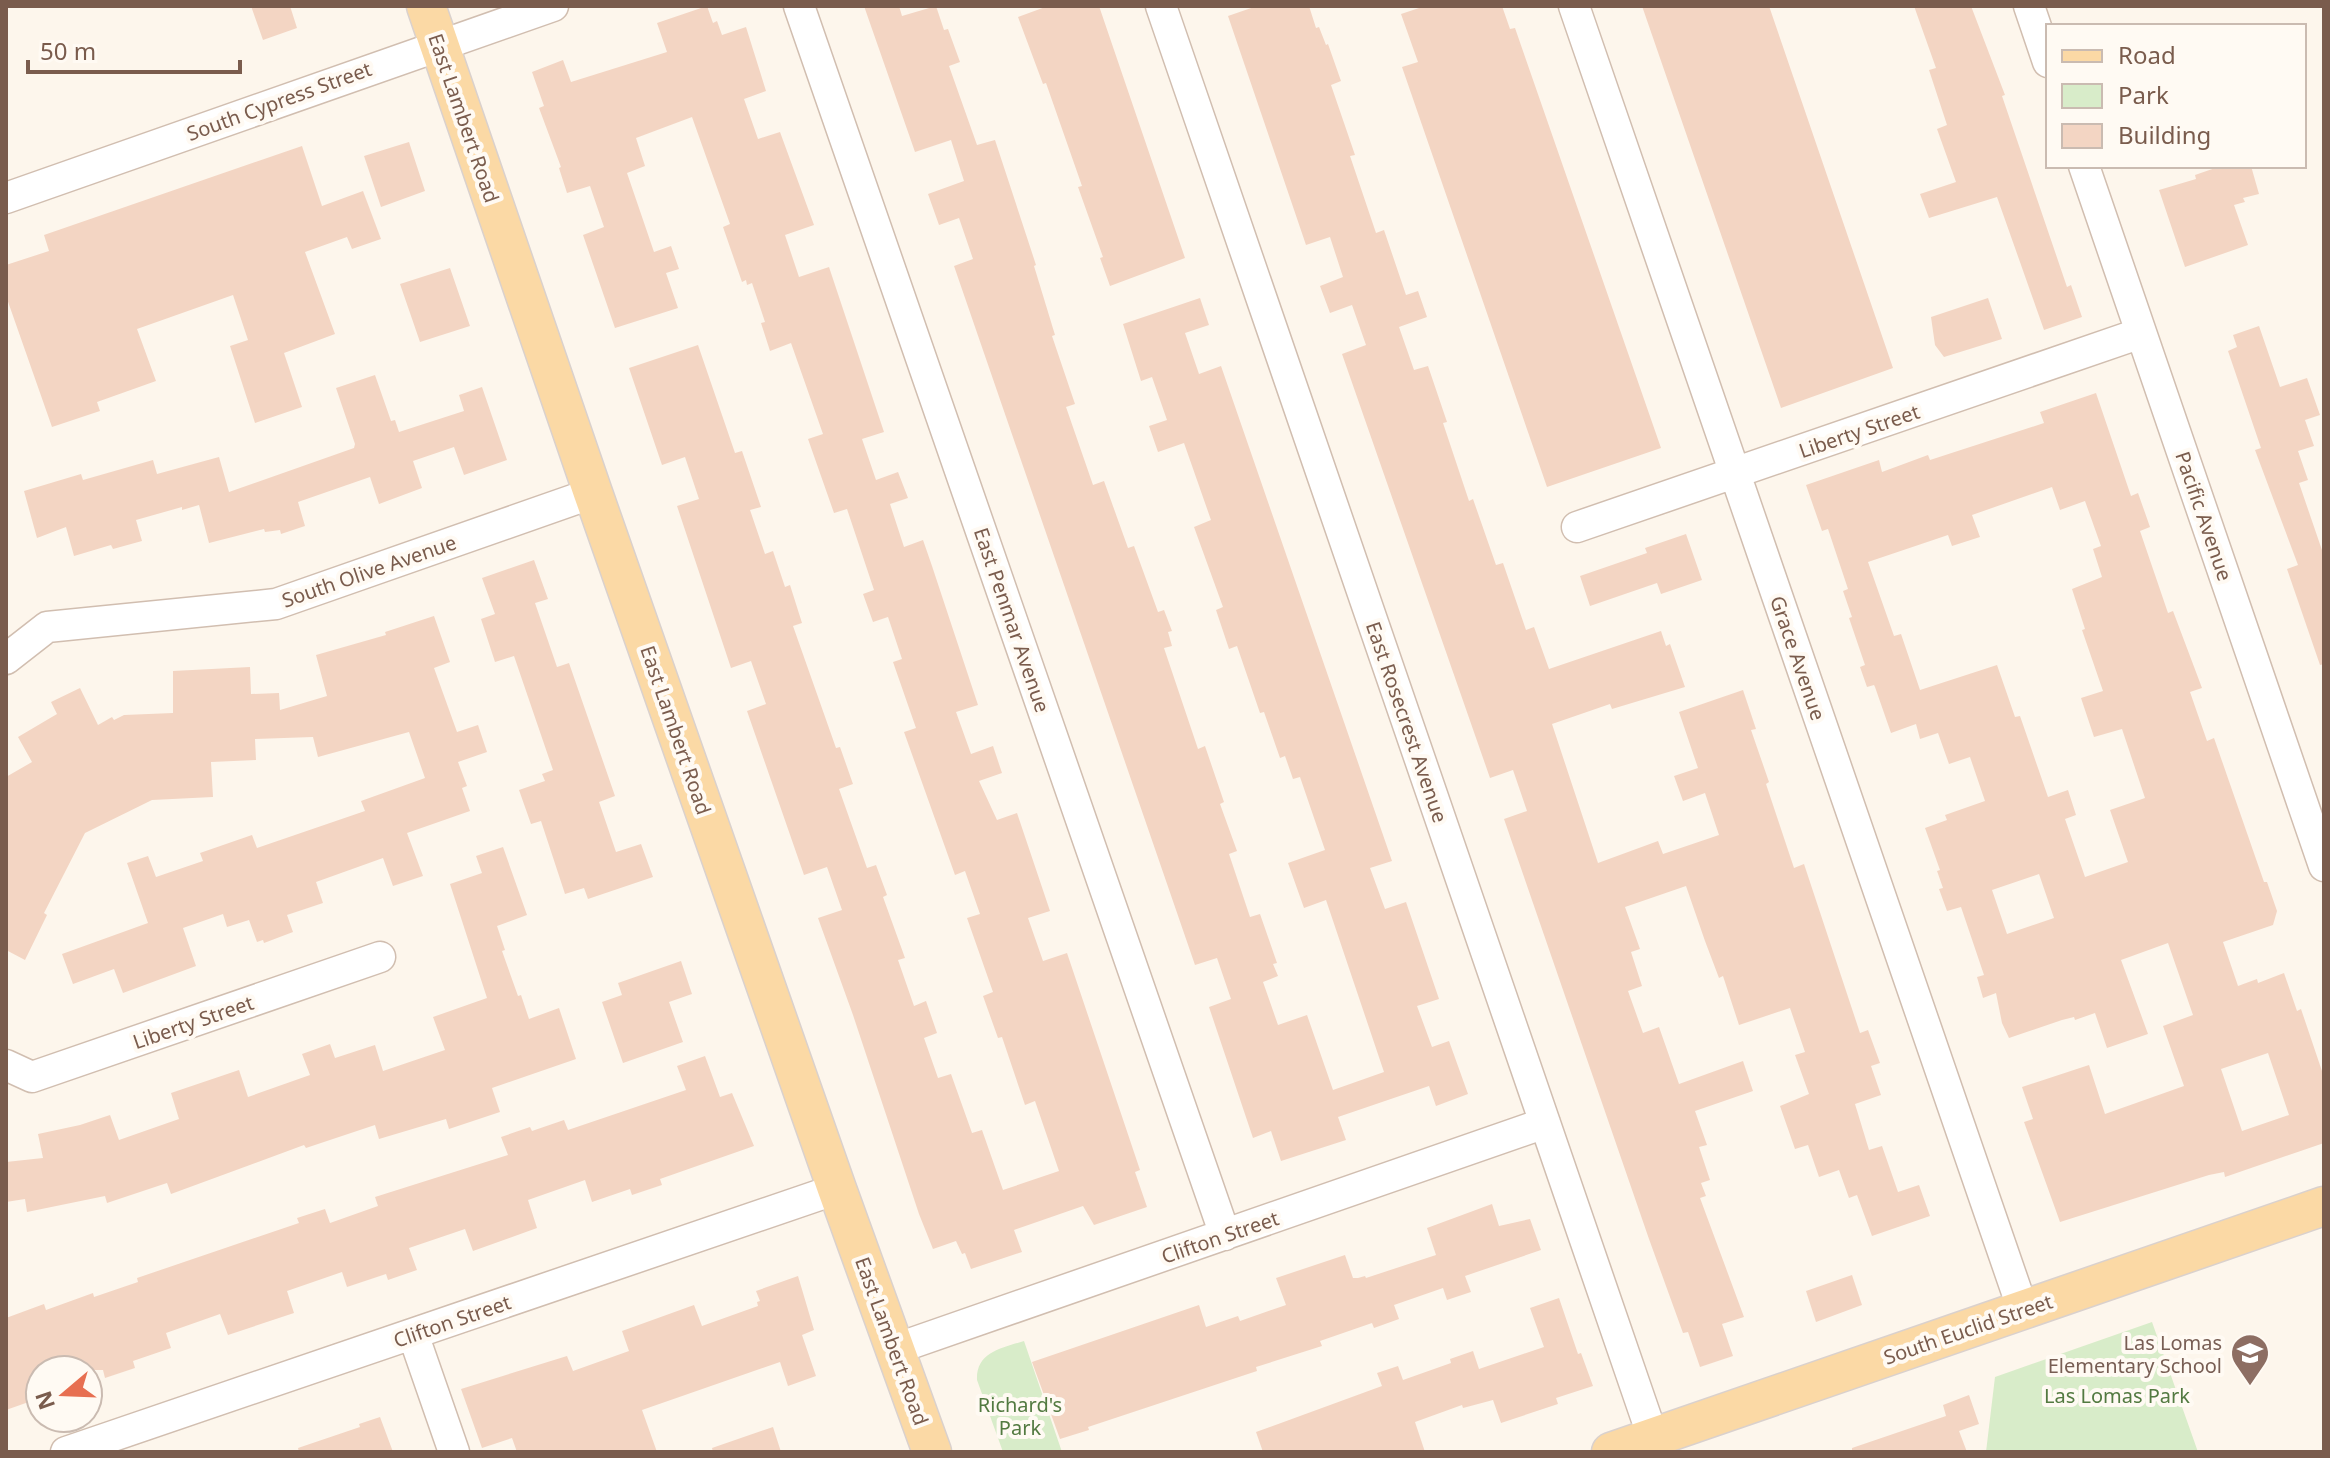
<svg xmlns="http://www.w3.org/2000/svg" width="2330" height="1458" viewBox="0 0 2330 1458" font-family="'Noto Sans',sans-serif">
<rect width="100%" height="100%" fill="#fdf6ec"/>
<path fill="#d8ecc9" d="M2152 1322 2198 1452H1986L1995 1377Z
M1024 1341 1062 1452H1003L977 1380C976 1352 1002 1348 1024 1341Z"/>
<path fill="#f3d5c3" fill-rule="evenodd" d="M251 6H290L297 28 263 40Z
M707 6 713 23 717 21 722 35 746 27 766 91 744 99 758 139 780 132 814 225 785 235 799 277 829 267 884 432 862 439 876 480 898 472 908 498 890 504 904 547 923 540 932 566 978 705 956 712 971 754 993 746 1002 773 979 781 997 820 1017 813 1050 911 1028 918 1043 961 1067 953 1140 1170 1135 1172 1147 1207 1094 1225 1083 1206 1014 1230 1022 1252 971 1269 965 1253 962 1254 956 1241 933 1249 919 1214 853 1015 818 918 842 910 827 867 804 875 747 711 766 704 751 661 731 668 677 506 699 499 685 457 662 465 629 368 698 345 735 453 742 451 761 507 750 510 765 554 773 551 785 587 790 585 802 623 793 626 836 748 840 747 853 784 839 789 867 868 876 865 887 895 883 897 905 958 898 960 914 1006 926 1001 937 1033 924 1038 938 1078 951 1074 972 1133 982 1130 1003 1190 1059 1171 1035 1101 1025 1105 1002 1037 998 1038 983 996 993 992 967 918 980 914 965 871 955 875 904 732 916 728 893 662 902 659 888 617 873 622 863 594 874 590 847 509 834 513 808 439 823 434 791 343 770 351 761 323 765 322 752 283 747 285 746 280 742 282 723 227 730 224 692 117 636 138 645 166 627 173 654 252 671 246 679 269 666 273 678 308 615 328 583 235 604 227 590 186 567 193 559 168 561 167 539 108 544 106 532 72 563 60 571 82 667 52 657 23Z
M864 6H899L902 16 936 6 944 30 948 29 960 62 949 66 977 145 995 140 1036 265 1034 266 1055 335 1052 336 1075 404 1066 407 1093 485 1104 481 1128 548 1134 546 1158 612 1164 610 1172 631 1168 632 1172 646 1164 648 1198 749 1205 746 1224 802 1220 804 1237 851 1229 854 1250 917 1260 914 1277 963 1273 964 1278 976 1263 982 1278 1025 1307 1015 1333 1090 1384 1072 1326 900 1304 908 1288 863 1325 850 1300 777 1293 779 1285 756 1280 758 1264 712 1260 713 1237 646 1229 649 1216 610 1223 607 1194 527 1211 520 1184 443 1158 452 1149 426 1167 420 1152 377 1141 381 1123 324 1200 298 1209 325 1185 333 1199 374 1221 366 1392 861 1370 868 1385 909 1406 902 1439 999 1417 1006 1432 1047 1449 1041 1468 1094 1436 1106 1429 1086 1338 1117 1346 1140 1281 1161 1271 1131 1253 1138 1209 1007 1231 999 1217 958 1195 965 954 266 973 259 959 218 939 225 928 194 964 181 951 140 915 152Z
M1048 6H1099L1185 258 1110 286 1100 258 1103 257 1078 187 1082 186 1046 83 1043 84 1018 17Z
M1257 6H1309L1316 28 1319 27 1326 45 1328 44 1341 81 1331 85 1355 155 1350 156 1376 233 1384 230 1406 295 1418 291 1427 317 1399 327 1414 370 1428 366 1447 422 1443 423 1469 501 1473 499 1496 565 1503 563 1526 630 1534 627 1549 669 1661 631 1666 646 1670 644 1685 687 1612 709 1610 704 1552 724 1598 863 1658 841 1663 854 1719 835 1705 793 1683 801 1674 776 1698 768 1679 712 1743 690 1756 729 1751 730 1769 782 1766 784 1794 868 1804 864 1860 1033 1868 1030 1880 1063 1871 1066 1881 1095 1855 1104 1869 1150 1882 1146 1898 1192 1919 1185 1930 1216 1872 1236 1857 1195 1849 1198 1839 1170 1819 1177 1808 1145 1795 1149 1780 1106 1809 1094 1795 1055 1805 1052 1790 1008 1739 1025 1723 976 1719 978 1705 941 1686 886 1625 907 1640 949 1631 952 1642 986 1628 991 1643 1033 1659 1027 1679 1084 1743 1061 1753 1091 1695 1111 1707 1145 1699 1147 1710 1180 1701 1183 1706 1196 1700 1198 1744 1317 1722 1324 1733 1356 1700 1367 1688 1332 1683 1333 1649 1239 1504 819 1527 811 1513 770 1490 778 1342 354 1366 345 1352 305 1330 313 1320 286 1343 277 1330 237 1306 245 1228 16Z
M1425 6H1502L1510 29 1515 28 1661 448 1547 487 1402 67 1418 62 1401 14Z
M1642 6H1769L1893 368 1781 408Z
M1914 6H1971L2005 95 2002 96 2067 287 2071 285 2082 317 2044 330 1997 197 1929 218 1920 194 1956 182 1937 129 1947 125 1929 70 1936 68Z
M409 142 425 191 381 207 364 156Z
M302 146 322 206 363 191 381 239 352 249 347 237 305 252 335 334 284 353 302 407 255 423 230 346 248 340 233 295 137 329 156 381 97 402 100 411 52 427 6 296V265L49 251 44 235Z
M2221 166H2251L2259 194 2243 198 2245 202 2234 205 2248 245 2185 267 2159 190 2196 179 2195 175Z
M450 268 470 326 420 342 400 284Z
M1988 298 2002 339 1944 357 1935 345 1931 317Z
M2259 326 2280 387 2307 378 2320 415 2305 420 2314 446 2298 451 2308 480 2299 483 2324 556V664L2320 665 2287 569 2298 565 2255 450 2261 448 2228 351 2237 347 2233 335Z
M375 375 391 421 395 420 399 432 464 411 459 395 482 387 507 460 464 475 454 447 413 461 422 488 379 504 370 477 298 502 305 526 281 534 280 530 265 532 264 529 209 543 199 505 182 510V507L136 520 142 541 113 549 111 545 74 556 66 527 37 538 24 491 81 474 83 480 153 460 157 474 219 457 229 492 354 448 355 444 336 388Z
M2096 393 2131 496 2138 493 2150 527 2140 531 2168 613 2173 611 2202 688 2190 692 2207 741 2214 738 2264 882H2267L2277 911 2273 925 2223 942 2238 986 2257 979 2258 983 2284 973 2297 1011 2301 1009 2324 1077V1143L2225 1177 2224 1172 2209 1175 2060 1222 2024 1122 2033 1119 2022 1087 2089 1065 2105 1114 2184 1086 2163 1026 2193 1015 2168 943 2121 960 2148 1034 2107 1048 2095 1013 2075 1020 2074 1017 2062 1020 2009 1038 2002 1023 1996 993 1983 998 1977 977 1984 975 1961 907 1947 911 1939 889 1943 888 1937 871 1940 870 1925 828 1947 820 1945 815 1985 801 1970 757 1949 764 1938 733 1920 739 1916 724 1891 733 1875 687 1874 685 1867 687 1860 667 1865 665 1849 618 1852 617 1843 591 1848 589 1828 529 1822 531 1806 485 1879 460 1882 472 1928 455 1930 460 2044 423 2040 412ZM2052 487 2060 510 2085 501 2101 546 2093 549 2102 577 2072 589 2085 629 2082 630 2103 691 2081 698 2094 737 2122 729 2145 798 2110 810 2128 862 2085 877 2065 819 2076 815 2068 790 2048 797 2020 716 2015 717 1997 665 1920 690 1901 634 1894 636 1868 562 1948 535 1952 546 1980 537 1972 515ZM2039 874 2054 918 2007 934 1992 890ZM2268 1053 2289 1115 2242 1131 2221 1069Z
M1686 534 1702 580 1661 594 1657 583 1590 606 1580 576 1647 553 1645 548Z
M534 560 548 599 535 603 557 667 569 663 615 796 599 802 616 852 641 844 653 877 588 899 584 888 565 894 541 821 531 824 519 790 545 781 542 774 553 770 514 656 495 662 481 619 495 614 482 578Z
M434 616 450 662 434 668 457 732 478 725 487 752 458 762 467 786 462 788 470 811 407 833 423 876 393 886 383 858 316 882 323 903 287 915 293 932 264 943 263 940 257 942 249 920 227 927 223 914 183 928 196 966 123 993 114 969 73 984 62 954 148 923 127 863 148 856 156 877 203 861 200 853 252 835 257 848 365 811 361 801 425 778 409 732 318 757 313 737 255 739 256 760 211 762 213 797 152 800 85 833 44 913 47 915 25 960 6 950V777L32 762 18 737 57 714 51 702 80 688 98 725 112 717 114 720 124 715 173 713V671L250 667 251 694 279 693 280 710 327 696 316 655 386 635 385 632Z
M503 847 527 915 497 926 505 950 502 951 518 996 521 995 529 1019 559 1008 576 1059 492 1088 500 1112 449 1129 446 1119 379 1139 375 1125 306 1148 304 1145 171 1194 167 1183 107 1203 105 1196 27 1212 25 1199 6 1202V1162L43 1158 38 1134 80 1125 110 1115 119 1140 179 1119 171 1093 239 1070 248 1097 310 1075 302 1054 330 1044 335 1058 375 1045 383 1071 445 1050 433 1017 487 998 450 884 482 873 476 856Z
M681 961 692 994 669 1002 683 1042 623 1063 602 1002 622 995 618 983Z
M705 1056 720 1097 732 1093 754 1146 660 1179 662 1185 632 1195 630 1189 592 1202 585 1180 528 1200 537 1228 473 1251 465 1229 409 1248 417 1270 388 1280 386 1274 347 1287 342 1272 287 1291 294 1313 228 1335 220 1314 166 1333 171 1348 133 1361 135 1368 105 1378 103 1370H40V1398L6 1410V1318L44 1304 46 1310 93 1293 94 1297 138 1282 137 1278 299 1223 297 1218 325 1209 330 1223 378 1206 375 1197 508 1155 501 1137 530 1127 532 1131 564 1120 568 1130 686 1090 677 1066Z
M1492 1204 1499 1226 1530 1219 1541 1250 1465 1276 1471 1292 1447 1300 1443 1288 1394 1305 1399 1319 1374 1328 1372 1323 1320 1341 1322 1346 1256 1367 1257 1371 1088 1427 1089 1430 1060 1439 1032 1362 1199 1305 1206 1327 1238 1316 1240 1321 1286 1305 1276 1278 1345 1255 1353 1278H1358L1365 1276 1366 1278 1436 1255 1427 1228Z
M1852 1275 1862 1305 1816 1322 1806 1291Z
M798 1276 814 1330 802 1335 816 1376 788 1386 780 1362 642 1410 657 1452H517L512 1438 482 1448 461 1389 567 1356 573 1371 629 1351 622 1331 694 1305 702 1326 758 1306 757 1302 760 1301 756 1291Z
M1559 1298 1578 1354 1581 1353 1593 1386 1556 1398 1558 1404 1501 1423 1493 1400 1463 1408 1462 1405 1415 1422 1425 1452H1263L1256 1432 1382 1386 1377 1373 1398 1366 1403 1380 1451 1363 1450 1359 1473 1351 1479 1369 1544 1347 1530 1308Z
M1969 1395 1979 1424 1959 1431 1967 1452H1852V1448L1946 1416 1943 1405Z
M380 1417 393 1452H299L298 1448 360 1427 359 1424Z
M773 1427 781 1452H713L712 1448Z"/>
<g fill="none" stroke-linecap="round" stroke-linejoin="round">
<g stroke="#d1beb0" stroke-width="33">
<path id="minor" d="M799 6 1225 1235
M1161 6 1658 1452
M1574 6 2023 1310
M2029 6 2048 62
M2084 166 2324 866
M6 198 553 6
M1577 527 2141 333
M6 659 47 627 276 604 593 493
M6 1065 32 1077 380 957
M413 1334 454 1452
M895 1349 1545 1123
M66 1452 837 1189"/>
</g>
<g stroke="#dad1cd" stroke-width="41">
<path id="major" d="M426 6 593 493 837 1189 932 1452
M1611 1452 2324 1206"/>
</g>
<use href="#minor" stroke="#fff" stroke-width="30"/>
<use href="#major" stroke="#fbd9a5" stroke-width="38"/>
</g>
<defs>
<g id="school-pin" transform="scale(2)"><path d="M0 17L-7.5 6A9.5 9.5 0 1 1 7.5 6Z" fill="#8d6e63" stroke="#fffaf3"/><path d="M0-5L7-2L0 1L-7-2ZM-4 1L0 2.5L4 1V4Q0 6-4 4Z" fill="#fff"/></g>
</defs>
<g fill-rule="evenodd">
<use href="#school-pin" x="2250" y="1353"/>
</g>
<g text-anchor="middle" dominant-baseline="central" stroke-width="8" stroke-linejoin="round" paint-order="stroke">
<g font-size="20" fill="#7a5c4d" stroke="#fffaf3">
<text transform="translate(279 101) rotate(-20)">South Cypress Street</text>
<text transform="translate(464 118) rotate(71)">East Lambert Road</text>
<text transform="translate(1859 431) rotate(-19)">Liberty Street</text>
<text transform="translate(2204 516) rotate(71)">Pacific Avenue</text>
<text transform="translate(369 571) rotate(-19)">South Olive Avenue</text>
<text transform="translate(1012 620) rotate(71)">East Penmar Avenue</text>
<text transform="translate(1798 658) rotate(71)">Grace Avenue</text>
<text transform="translate(1407 722) rotate(71)">East Rosecrest Avenue</text>
<text transform="translate(676 730) rotate(71)">East Lambert Road</text>
<text transform="translate(193 1022) rotate(-19)">Liberty Street</text>
<text transform="translate(1220 1237) rotate(-19)">Clifton Street</text>
<text transform="translate(452 1321) rotate(-19)">Clifton Street</text>
<text transform="translate(1968 1329) rotate(-19)">South Euclid Street</text>
<text transform="translate(892 1341) rotate(70)">East Lambert Road</text>
</g>
<g font-size="20" fill="#785e54" stroke="#fffaf3" text-anchor="end">
<text x="2222" y="1342">Las Lomas<tspan x="2222" dy="23">Elementary School</tspan></text>
</g>
<g font-size="20" fill="#537a41" stroke="#fffaf3">
<text x="2117" y="1395">Las Lomas Park</text>
<text x="1020" y="1404">Richard's<tspan x="1020" dy="23">Park</tspan></text>
</g>
</g>
<rect width="2330" height="1458" fill="none" stroke="#7a5c4d" stroke-width="16"/>
<rect x="2046" y="24" width="260" height="144" fill="#fffaf3" stroke="#cabbb1" stroke-width="2"/>
<rect x="2062" y="50" width="40" height="12" fill="#fbd9a5" stroke="#cabbb1" stroke-width="2"/>
<text x="2118" y="64" font-size="24" fill="#7a5c4d">Road</text>
<rect x="2062" y="84" width="40" height="24" fill="#d8ecc9" stroke="#cabbb1" stroke-width="2"/>
<text x="2118" y="104" font-size="24" fill="#7a5c4d">Park</text>
<rect x="2062" y="124" width="40" height="24" fill="#f3d5c3" stroke="#cabbb1" stroke-width="2"/>
<text x="2118" y="144" font-size="24" fill="#7a5c4d">Building</text>
<g transform="translate(64 1394) rotate(251)"><circle r="38" fill="#fffaf3" stroke="#cabbb1" stroke-width="2"/>
<path d="M0-6L14 30L0 20L-14 30Z" fill="#e76f51"/>
<text y="-12" font-size="22" font-weight="bold" text-anchor="middle" fill="#7a5c4d">N</text>
</g>
<path d="M28 60v12h212v-12" fill="none" stroke="#7a5c4d" stroke-width="4"/>
<text x="40" y="60" font-size="24" fill="#7a5c4d" stroke="#fffaf3" stroke-width="6" paint-order="stroke">50 m</text>
</svg>
